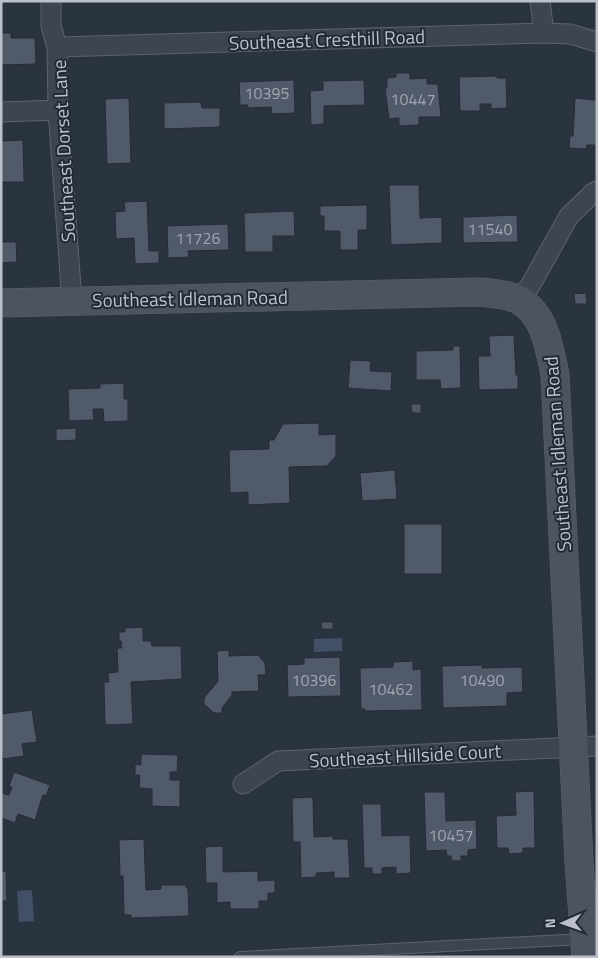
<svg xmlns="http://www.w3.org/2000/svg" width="598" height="958" viewBox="0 0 598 958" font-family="'Titillium Web',sans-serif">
<rect width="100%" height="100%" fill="#2a3340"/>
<path fill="#425067" d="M342 638V651L314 652V639Z
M32 890 34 921 19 922 17 891Z"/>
<path fill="#515a68" stroke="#252c37" d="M1 33H11V38H35L36 64 1 65Z
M396 73H410V79L427 78V84H438L441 117H419V125L399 126V118L389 119 385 88H387V78L396 77Z
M497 76V78H506L507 108 491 109V104H480V111H460L459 77Z
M294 80 295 113 272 114 271 107 248 108V105H240L239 82Z
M364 80 365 105 324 106V124L311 125 310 91 323 90V81Z
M129 98 131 163 107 164 105 99Z
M575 98 597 100V145H587L586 149 569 148 570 136H573Z
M201 102 202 108H220V127L164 129V103Z
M23 140 24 182H1V141Z
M389 185H419L420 218 442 217V243L391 245Z
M147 201 149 251H159V263L135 264 134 238 116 239 115 212 125 211 124 202Z
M367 205V230H358V250H340V231H324V216H320V206Z
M294 211 295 236H273V252H245L244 213Z
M517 215 518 242 463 243V217Z
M228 224 229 250 188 251 189 257 168 258 167 226Z
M1 242H16L17 262 1 263Z
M586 293 587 304H575L574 294Z
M514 335 516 375H518V389L479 390 478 356H490L489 336Z
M453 346H460L461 388 441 389 440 380H416V351L453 350Z
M350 360 371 361 370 371 392 372 391 391 348 388Z
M124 383V399H128V421L104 422 103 409H93L94 420 69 421 68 389 100 388V384Z
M411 404H421V413H412Z
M319 423V435L336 434V456L327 466 289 467 290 503 248 505V492L230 493 229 450 269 449V440H274L283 424Z
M76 428V440L56 441V429Z
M395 470 397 499 362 501 360 473Z
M404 524H442V574H404Z
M321 622H333V629H322Z
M143 627V641H151L152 646H181L182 679 131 682 133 724 105 725 104 682H109L108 673 118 672 117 648H122L121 641H119V632H125V628Z
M229 650V656L258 655 265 663 266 675H258L259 691 232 692V695L222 708V713H214L204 704V698L218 681 217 651Z
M340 657 341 696 288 697 287 665 304 664V658Z
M413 661V670L421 669 422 710 365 711V709H361L360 668 393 667V662Z
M482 665V668L522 667 523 692 507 693V706L443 708 442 666Z
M32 710 37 742 22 744 24 756 3 759 1 748V714Z
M141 754 178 755 177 772H170V780H180V807L152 806V789L139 788 140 775H135V764L141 765Z
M14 772 50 785 46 796 43 795 35 820 18 814 15 823 1 818V793L9 795 12 787 9 786Z
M534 791 535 848H523V853L509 854 508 848H497L496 816 516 815 515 792Z
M424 792H445L446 821 476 820 477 849 468 850V856H461V861H452L451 856H447L446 850 426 851Z
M313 797 314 837 333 836V839H348L350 878H334V872L316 873V877L301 878 300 842H293L292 798Z
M362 804H381L382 836 410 835 411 873 396 874V867L382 868V874H372V868H364Z
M144 839 146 890 161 889V885H186V888H188L189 916 131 918V915H124L123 876H120L119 840Z
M223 846V872L258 871V881L275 880V893H268V901H259V909H230V902L217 903V883H206L205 847Z
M1 871H6L7 901H1Z"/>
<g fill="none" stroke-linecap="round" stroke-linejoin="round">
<g stroke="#5c636d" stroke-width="12">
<path id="lane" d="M240 957 583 939"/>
</g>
<g stroke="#5c636d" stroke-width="21">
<path id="street" d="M51 1V26L57 47 58 110 72 301
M540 1 544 33
M57 47 544 33 570 34 597 42
M1 112 58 110
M519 300 530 286 569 216 593 193 597 191
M243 784 278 761 597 746"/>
</g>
<g stroke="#5c636d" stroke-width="29">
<path id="secondary" d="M1 303 477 292C491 293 507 294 519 300 545 314 550 350 555 375L579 862 586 957"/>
</g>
<use href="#lane" stroke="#3e4550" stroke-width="10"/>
<use href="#street" stroke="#3e4550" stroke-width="19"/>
<use href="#secondary" stroke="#4c5462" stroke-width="28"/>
</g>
<g text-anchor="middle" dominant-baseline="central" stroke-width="4" stroke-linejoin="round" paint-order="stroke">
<g font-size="16" fill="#a0a6b2">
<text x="267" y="93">10395</text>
<text x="413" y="99">10447</text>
<text x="490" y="229">11540</text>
<text x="198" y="238">11726</text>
<text x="314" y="680">10396</text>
<text x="482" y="680">10490</text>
<text x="391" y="689">10462</text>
<text x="451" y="835">10457</text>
</g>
<g font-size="19" fill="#bbc0ca" stroke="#232a35">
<text transform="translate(327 39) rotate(-2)">Southeast Cresthill Road</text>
<text transform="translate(63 151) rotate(-93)">Southeast Dorset Lane</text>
<text transform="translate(190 298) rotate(-1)">Southeast Idleman Road</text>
<text transform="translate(557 454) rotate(-94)">Southeast Idleman Road</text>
<text transform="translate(405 755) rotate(-3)">Southeast Hillside Court</text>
</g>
</g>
<rect width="598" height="958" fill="none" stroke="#bbc0ca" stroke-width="5"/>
<g transform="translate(563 923) rotate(268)" stroke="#232a35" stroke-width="4" paint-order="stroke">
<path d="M0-4L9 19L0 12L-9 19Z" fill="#bbc0ca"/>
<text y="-8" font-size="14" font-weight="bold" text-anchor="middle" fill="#bbc0ca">N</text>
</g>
</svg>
